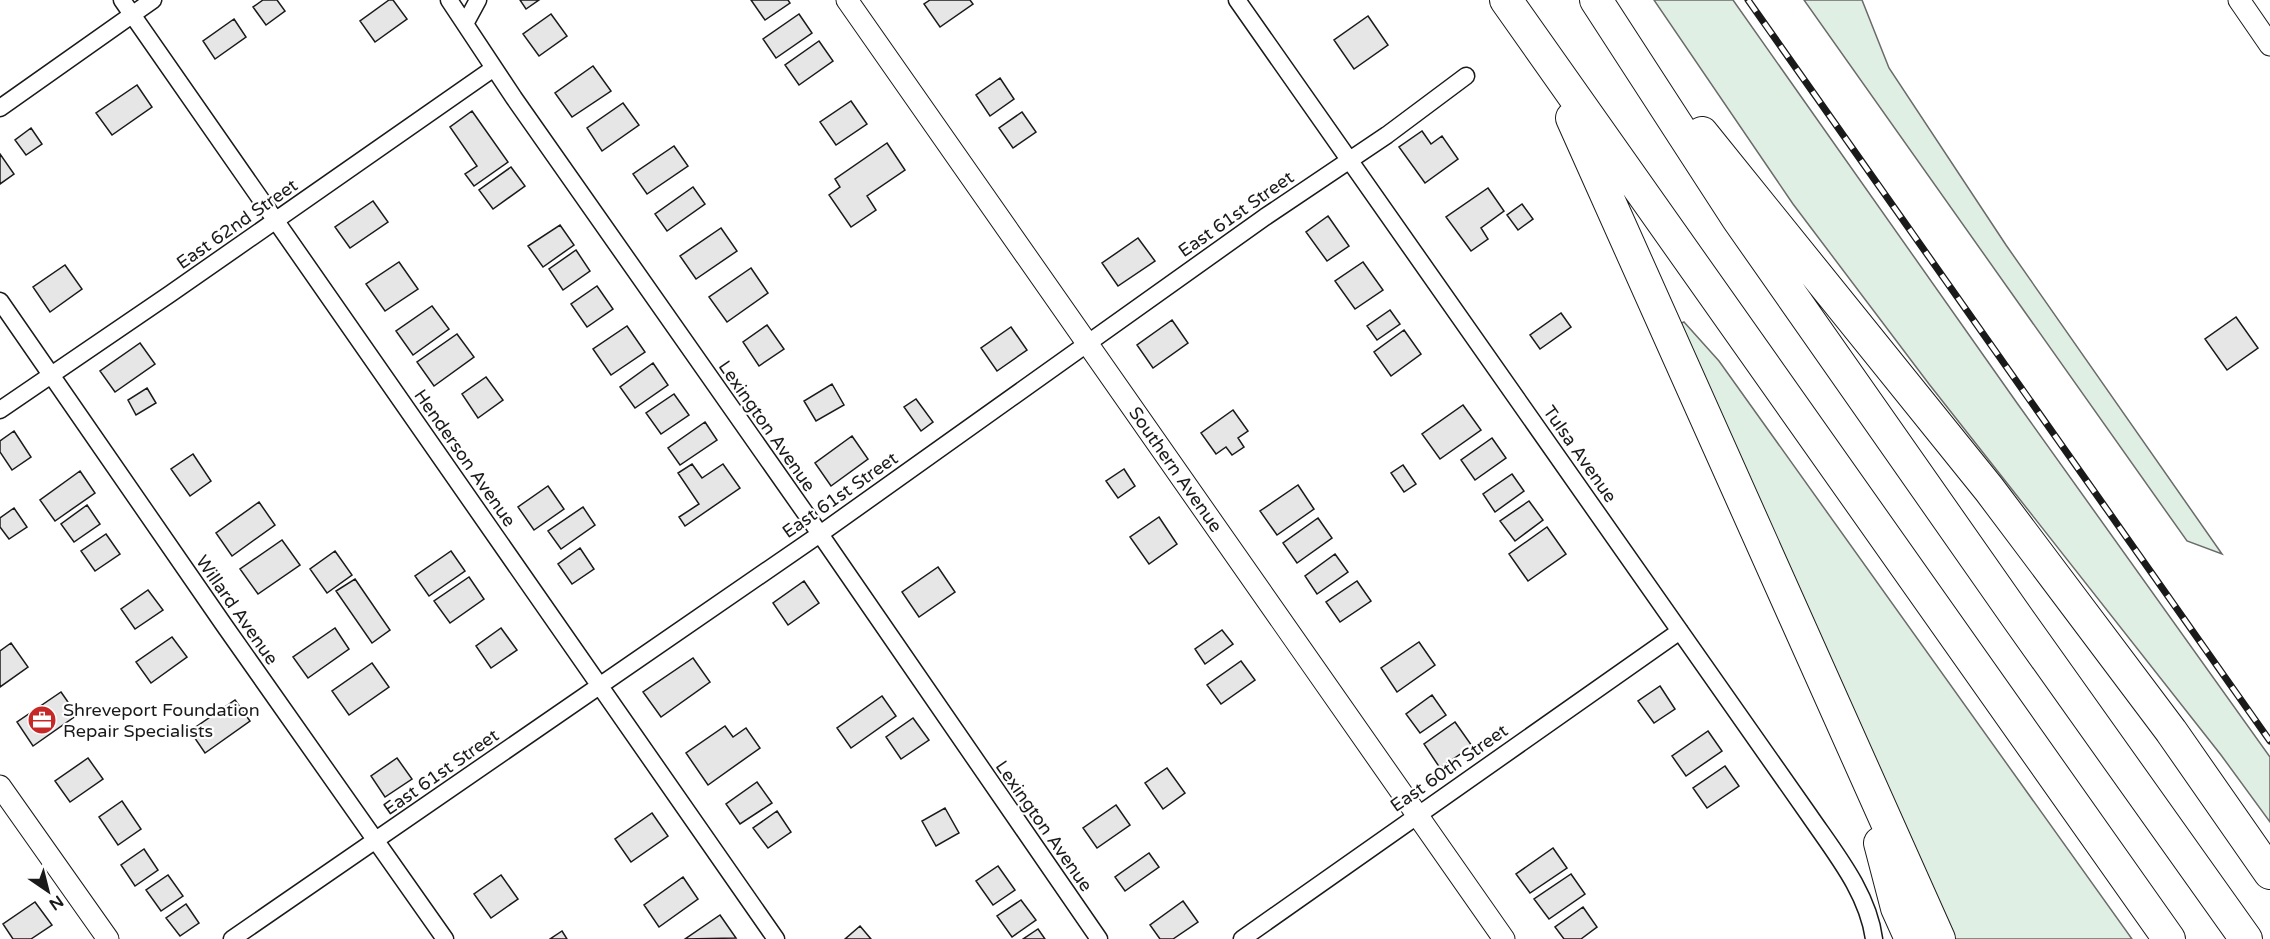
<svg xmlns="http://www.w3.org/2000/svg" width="2270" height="939" viewBox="0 0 2270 939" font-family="'Varela Round',sans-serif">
<rect width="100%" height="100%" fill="#fff"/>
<path fill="#e0efe3" stroke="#6a6a6a" stroke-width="1.5" d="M1654 0H1733L2017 403 2270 757V822L2221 755 1929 384 1793 204Z
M1804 0H1862L1889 68 2006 245 2222 554 2187 541Z
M1684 322 1719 361 2132 939H1951L1677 325Z"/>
<path fill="#e6e6e6" stroke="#1a1a1a" stroke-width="1.5" d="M263 0H277L285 11 266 25 253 7Z
M389 0H393L407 19 375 42 360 21Z
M520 0H539L526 9Z
M751 0H788L790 3 765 20Z
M930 0H970L973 4 940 27 924 4Z
M551 14 567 36 539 56 523 34Z
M799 14 812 33 776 58 763 39Z
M1368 16 1388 45 1354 69 1334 40Z
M234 19 246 37 215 59 203 41Z
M819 41 833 61 799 85 785 65Z
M593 66 611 91 572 117 555 93Z
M1000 78 1014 99 990 116 976 95Z
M137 85 152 107 112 135 96 113Z
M851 101 867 124 836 145 820 122Z
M623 103 639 125 602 151 587 128Z
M472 111 508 162 474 186 465 174 477 166 450 127Z
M1022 112 1036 132 1013 148 999 128Z
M31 128 42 144 26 155 15 140Z
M1422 131 1431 144 1442 136 1458 159 1425 183 1399 147Z
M887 143 905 170 867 196 876 210 851 227 829 195 840 187 835 179Z
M674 146 688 166 647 194 633 174Z
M0 154 14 174 0 184Z
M511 167 525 186 493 209 479 190Z
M693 187 705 204 667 231 655 214Z
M1488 188 1504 211 1481 228 1488 239 1471 251 1446 217Z
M373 201 388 222 350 248 335 227Z
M1522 204 1533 219 1518 230 1507 215Z
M1328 216 1349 246 1327 261 1306 232Z
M560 225 574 245 543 267 528 246Z
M721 228 737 251 696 279 680 256Z
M1138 238 1155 261 1118 286 1102 263Z
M576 250 590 271 563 290 549 269Z
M399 262 418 289 385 311 366 284Z
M1363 262 1383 290 1355 309 1335 281Z
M65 265 82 289 50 312 33 287Z
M751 268 768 293 727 322 709 297Z
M597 286 613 309 587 327 571 304Z
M432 306 449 329 413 355 396 331Z
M1390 310 1400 324 1377 340 1367 326Z
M1561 313 1571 327 1540 349 1530 335Z
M2236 317 2258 348 2227 370 2205 339Z
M1172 320 1188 343 1153 368 1137 345Z
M767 325 784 349 759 366 743 342Z
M627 326 645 352 611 375 593 349Z
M1011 327 1027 350 997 371 981 348Z
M1404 330 1421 354 1391 376 1374 352Z
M457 334 474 357 434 386 417 362Z
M140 343 155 364 115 392 100 371Z
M653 363 668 385 635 408 620 387Z
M486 377 503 400 478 418 462 394Z
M832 384 844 405 816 421 804 401Z
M147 388 156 403 136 415 128 400Z
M674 394 689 415 661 434 646 413Z
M916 399 933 422 921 431 904 407Z
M1463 405 1481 430 1440 459 1422 434Z
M1233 410 1248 431 1238 438 1244 447 1232 455 1226 447 1216 454 1201 433Z
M705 422 717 440 680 465 668 448Z
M14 431 31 457 12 470 0 452V441Z
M852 436 868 459 831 486 815 463Z
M1492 438 1506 458 1475 480 1461 460Z
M193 454 211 481 190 496 171 469Z
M692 464 702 478 723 464 740 488 685 526 679 517 699 504 678 473Z
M1403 465 1416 484 1404 492 1391 473Z
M1124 469 1135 486 1118 498 1106 481Z
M80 471 95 493 55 521 40 500Z
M1512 474 1524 491 1495 512 1483 494Z
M1298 485 1314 509 1277 535 1260 511Z
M548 486 564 509 534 530 518 507Z
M1529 501 1543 520 1515 541 1500 521Z
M259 502 275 525 232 556 216 533Z
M87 505 100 524 74 542 61 524Z
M583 507 595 525 561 549 548 531Z
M14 508 27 527 9 539 0 527V518Z
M1159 517 1177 544 1149 564 1130 537Z
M1318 518 1332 538 1297 563 1283 543Z
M1547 527 1566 554 1528 581 1509 554Z
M106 534 120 554 95 571 81 551Z
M282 540 300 565 258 594 240 569Z
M580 548 594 569 572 584 558 564Z
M335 551 352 575 327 593 310 569Z
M451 551 465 571 429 596 415 576Z
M1335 554 1348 572 1317 594 1305 576Z
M938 567 955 592 919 617 902 592Z
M469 577 484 599 450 623 434 601Z
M355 579 390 630 372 643 336 591Z
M804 581 819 603 788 625 773 603Z
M1357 581 1371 601 1340 622 1326 602Z
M148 590 163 610 135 629 121 609Z
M335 628 349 649 308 678 293 657Z
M501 628 517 650 491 668 476 646Z
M1222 630 1233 644 1205 664 1195 649Z
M172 637 187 657 151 683 136 662Z
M1419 642 1435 665 1397 692 1381 668Z
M11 643 28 667 0 687V651Z
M693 658 710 682 661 717 643 692Z
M1241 661 1255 680 1221 704 1207 685Z
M372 663 389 687 349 715 332 691Z
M1660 686 1675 709 1654 723 1638 701Z
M61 692 77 715 33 746 17 722Z
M1432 695 1446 715 1420 733 1406 714Z
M882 696 896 716 851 748 837 728Z
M235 700 250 721 205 753 190 731Z
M913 718 929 740 901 759 886 737Z
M1455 722 1472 746 1440 768 1424 744Z
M725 726 733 737 746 728 760 748 708 785 686 753Z
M1708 731 1722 751 1686 776 1672 756Z
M88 758 103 779 70 802 55 781Z
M397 758 412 779 385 797 371 776Z
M1725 766 1739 786 1707 808 1693 788Z
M1167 768 1185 793 1163 809 1145 783Z
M757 782 772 803 740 824 726 804Z
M122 801 141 829 118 845 99 817Z
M1116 805 1130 825 1097 848 1083 828Z
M945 808 959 833 936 846 922 821Z
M777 811 791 832 768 848 753 828Z
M652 813 668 836 631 862 615 839Z
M1553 848 1567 868 1530 893 1516 874Z
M144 849 158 870 135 886 121 865Z
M1149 853 1159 867 1125 891 1115 877Z
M998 866 1015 890 993 905 976 881Z
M1571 874 1585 894 1549 919 1534 899Z
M168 875 183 896 161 911 146 890Z
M501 875 518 899 491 918 474 894Z
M683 877 698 899 659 927 644 905Z
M1021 900 1036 920 1012 937 997 916Z
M1183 901 1198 922 1173 939H1160L1150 925Z
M35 902 52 925 31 939H13L3 924Z
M186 904 199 923 180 936 166 918Z
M1583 907 1597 927 1581 939H1564L1555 927Z
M720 915 736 938 685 939Z
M860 926 871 939H845Z
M1038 929 1045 939H1023Z
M562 931 567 939H550Z"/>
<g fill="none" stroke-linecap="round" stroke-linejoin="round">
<g stroke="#1a1a1a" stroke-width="19">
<path id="minor" d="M122 0 776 939
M449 0 514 98 820 534 1099 939
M1237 0 1809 815C1835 853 1868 893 1874 939
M465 24 478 0
M0 108 153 0
M0 301 224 625 445 939
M0 410 170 294 494 68
M232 939 820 534 1265 217 1387 135 1466 76
M1242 939 1680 631"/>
</g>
<g stroke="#1a1a1a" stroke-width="23">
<g id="tertiary">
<path id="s1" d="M847 0 1504 939"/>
<path d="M2239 0 2270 45"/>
<path d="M0 786 108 939"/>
</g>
</g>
<g stroke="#1a1a1a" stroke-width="34">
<path id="motorway" d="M1506 0 2169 939
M1596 0 1738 219 2019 620 2246 939
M1572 118 1939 939
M1702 133 1989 489 2171 731 2270 873
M1880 843 1897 908 1911 939"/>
</g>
<use href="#minor" stroke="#fff" stroke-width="16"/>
<use href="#tertiary" stroke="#fff" stroke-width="21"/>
<use href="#motorway" stroke="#fff" stroke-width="32"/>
<g stroke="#1a1a1a" stroke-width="7">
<path id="rail" d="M1748 0 2270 741"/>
</g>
<use href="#rail" stroke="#fff" stroke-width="4.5" stroke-dasharray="14" stroke-linecap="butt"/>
</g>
<defs>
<g id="office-disc" transform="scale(1.5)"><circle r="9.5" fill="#c62828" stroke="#fff"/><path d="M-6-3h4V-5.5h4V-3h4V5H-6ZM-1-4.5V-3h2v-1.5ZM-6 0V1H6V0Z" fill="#fff"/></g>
</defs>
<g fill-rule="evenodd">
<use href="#office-disc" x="42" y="720"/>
</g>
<g text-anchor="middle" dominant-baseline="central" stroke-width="4.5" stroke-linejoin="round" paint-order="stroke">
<g font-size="18" fill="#1a1a1a" stroke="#fff">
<text transform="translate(1236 214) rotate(-35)">East 61st Street</text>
<text transform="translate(237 224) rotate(-35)">East 62nd Street</text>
<text transform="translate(767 426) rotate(55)">Lexington Avenue</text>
<text transform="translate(1580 454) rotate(55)">Tulsa Avenue</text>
<text transform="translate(465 458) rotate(55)">Henderson Avenue</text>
<text stroke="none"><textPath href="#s1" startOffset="573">Southern Avenue</textPath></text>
<text transform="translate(840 495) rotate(-35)">East 61st Street</text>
<text transform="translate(237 610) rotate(55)">Willard Avenue</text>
<text transform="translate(1449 768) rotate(-35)">East 60th Street</text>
<text transform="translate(441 772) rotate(-35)">East 61st Street</text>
<text transform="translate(1044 826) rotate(55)">Lexington Avenue</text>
</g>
<g font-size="18" fill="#1a1a1a" stroke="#fff" text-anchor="start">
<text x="63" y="710">Shreveport Foundation<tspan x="63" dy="21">Repair Specialists</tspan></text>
</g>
</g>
<g transform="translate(48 891) rotate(145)" stroke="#ffffff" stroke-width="4.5" paint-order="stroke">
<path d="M0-4.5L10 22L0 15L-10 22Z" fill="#1a1a1a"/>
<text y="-9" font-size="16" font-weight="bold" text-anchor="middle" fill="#1a1a1a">N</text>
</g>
</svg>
